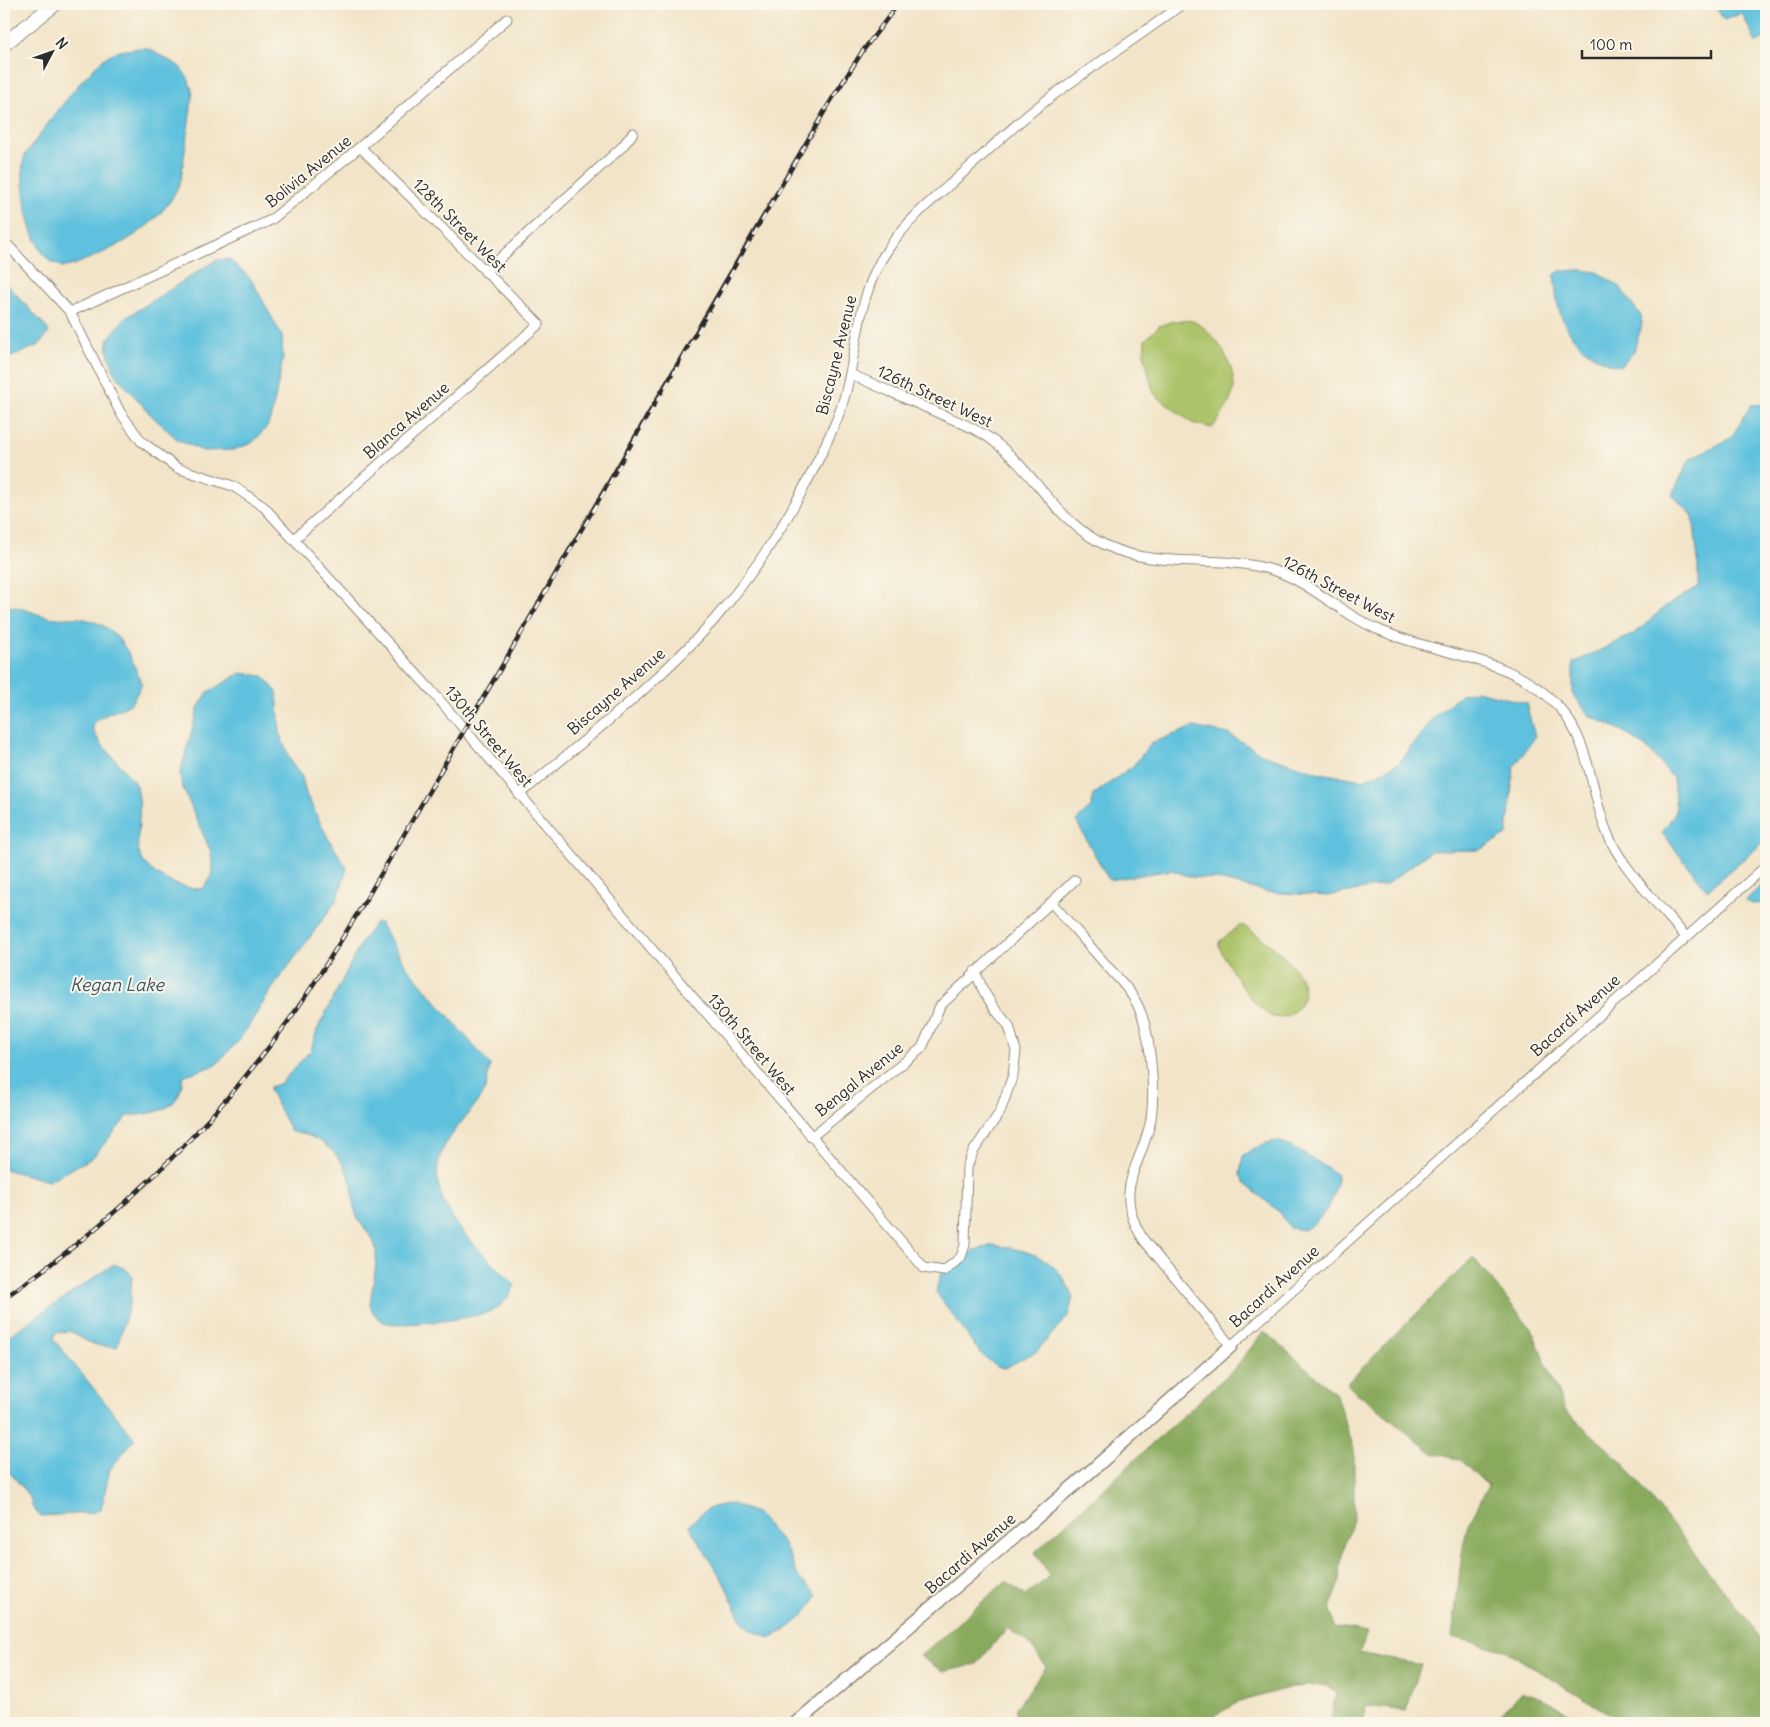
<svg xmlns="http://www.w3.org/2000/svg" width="1770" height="1727" viewBox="0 0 1770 1727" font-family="Delius,sans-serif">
<rect width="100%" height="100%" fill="#fbf7ec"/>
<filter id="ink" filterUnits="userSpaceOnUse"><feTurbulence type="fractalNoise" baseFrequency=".02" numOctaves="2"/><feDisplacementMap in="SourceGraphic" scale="10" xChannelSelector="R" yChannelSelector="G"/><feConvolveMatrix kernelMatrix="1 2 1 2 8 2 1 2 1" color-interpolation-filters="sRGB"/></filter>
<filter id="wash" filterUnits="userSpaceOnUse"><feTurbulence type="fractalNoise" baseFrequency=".0096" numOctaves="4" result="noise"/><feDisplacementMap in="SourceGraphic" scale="20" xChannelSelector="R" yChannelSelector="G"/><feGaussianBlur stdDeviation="1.12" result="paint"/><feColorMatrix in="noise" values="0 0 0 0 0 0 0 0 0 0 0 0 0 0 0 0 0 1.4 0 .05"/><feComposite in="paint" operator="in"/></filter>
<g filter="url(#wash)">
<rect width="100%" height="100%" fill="#f2e4c8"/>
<path fill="#acc469" stroke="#6c784a" d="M1173 321C1179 321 1187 320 1192 321 1214 329 1233 362 1234 384 1235 397 1221 418 1212 428L1192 423 1156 396 1153 391 1144 354 1145 340 1159 326Z
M1239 926H1244C1267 941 1332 985 1290 1014 1284 1018 1275 1019 1269 1015 1249 1003 1230 968 1219 947V942Z"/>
<path fill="#89aa5d" stroke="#5a6a44" d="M1473 1257 1532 1330 1565 1410 1623 1463 1766 1644V1723H1624L1504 1650 1452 1637 1463 1546 1468 1525 1488 1486 1461 1460 1432 1453 1346 1384Z
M1264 1331 1335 1393 1354 1449V1516L1342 1555 1339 1581 1331 1610 1334 1627 1368 1633 1359 1653 1421 1665 1406 1711 1366 1706 1364 1721 1365 1723H1328L1332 1714 1336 1693 1327 1685 1292 1687 1236 1703 1203 1723H1017L1016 1708 1046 1667 1029 1643 1007 1628 977 1664 943 1672 920 1656 1006 1581 1025 1596 1050 1576 1035 1552 1235 1368Z
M1522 1692C1545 1698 1561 1705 1578 1723H1503L1499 1715Z"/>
<path fill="#5fc1dd" stroke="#457684" d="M1714 4H1766V37L1756 43 1742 13 1724 20Z
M139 48H147L179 66 188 78 193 93 181 179C168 219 126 244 88 259 80 262 72 267 63 267 59 265 52 263 49 260 30 246 17 176 25 155 42 132 90 63 113 53 120 50 131 50 139 48Z
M229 259 251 279 282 336 283 359 271 418 267 427 252 443 233 450 203 451 178 440 151 415 115 374 107 350 108 339 124 319 216 260Z
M1582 270 1597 272 1620 287 1641 316 1642 324 1634 351 1621 366C1594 362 1572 342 1562 318 1556 305 1556 289 1554 275L1560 271Z
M4 281 46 327 49 332 39 345 4 360Z
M1766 404V840L1707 890 1662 833 1676 811 1673 778 1648 749 1621 730 1590 716 1573 696V663L1634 634 1666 606 1698 587V560L1693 516 1672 495 1690 459 1731 438 1751 405Z
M4 606C24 606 38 617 56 618 64 619 72 617 79 618 119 624 128 651 142 684 138 690 135 699 130 704 123 710 92 716 93 728 94 741 128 770 136 786 143 801 137 830 138 847 140 873 181 890 203 889L213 873 211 852 182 786 180 774 198 708 208 692 241 673 263 676 277 692 280 734 292 764 302 777 306 794 328 838 347 868 337 900 272 989 241 1038 216 1065 183 1076C181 1111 157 1113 128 1116L92 1158 48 1181 4 1169Z
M1476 691 1526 703 1535 737 1514 767 1507 835 1479 850 1431 851 1386 885 1327 896 1267 892 1215 879 1190 877 1172 870 1109 880 1076 821 1091 807 1093 795 1133 766 1151 743 1194 727 1228 734 1262 754 1320 773 1364 780 1399 763 1434 717 1462 694Z
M1766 881V903L1752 904 1745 901Z
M375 923H380L407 967 490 1065C488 1073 488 1084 484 1091 475 1108 460 1122 450 1137 409 1194 478 1248 515 1285 510 1295 503 1306 492 1311 477 1318 399 1328 384 1322 377 1318 372 1312 370 1305 372 1287 377 1268 376 1251 375 1234 360 1228 356 1214 353 1206 354 1196 352 1187 346 1158 321 1134 291 1132L270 1091V1087L281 1083 311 1050 317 1030 361 943Z
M1278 1141C1287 1144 1332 1169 1337 1175 1336 1199 1325 1218 1304 1230L1290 1228 1277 1210 1245 1184 1240 1175 1243 1155 1266 1143Z
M994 1245C1033 1252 1056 1256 1073 1297L1068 1316 1037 1351 1005 1368 997 1367 980 1353 936 1292 940 1275 974 1250Z
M114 1264 126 1269 132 1276 130 1302 117 1347C95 1347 88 1343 70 1331L55 1333 54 1340 135 1439 110 1469 101 1509 92 1513 40 1516 32 1507 31 1500 22 1487 4 1466V1339Z
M732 1504 756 1513 784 1544 799 1578 817 1595C806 1617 790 1629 769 1638L749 1629 741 1619 723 1581 689 1526C702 1510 712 1505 732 1504Z"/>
</g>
<g filter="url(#ink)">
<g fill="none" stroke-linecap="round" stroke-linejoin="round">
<g stroke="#8e887a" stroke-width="11">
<path id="street" d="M4 241 70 312 120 412 141 441 177 468 233 486 264 507 430 689 924 1268 944 1271 961 1257 965 1245 967 1167 973 1152 1000 1112 1013 1075 1016 1051 1009 1026 994 1008 983 990 975 971
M485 272 622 147 633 133
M70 312 271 220 360 147 507 19
M850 374C878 386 906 399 934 411 953 420 975 427 992 440 1035 471 1056 522 1105 545 1157 570 1215 554 1269 569 1309 580 1339 613 1377 629 1437 656 1511 655 1558 706 1590 741 1590 788 1606 830 1619 866 1661 907 1686 937
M294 539 539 324 360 147
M519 795C585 739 656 685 714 620 764 562 803 496 834 426 860 369 851 302 888 249 908 219 936 197 963 173 988 151 1012 127 1039 106 1085 70 1136 40 1182 4
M1052 903C1070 924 1089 945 1107 966 1119 979 1132 992 1139 1008 1151 1035 1156 1096 1150 1124 1138 1172 1113 1190 1143 1239L1231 1346 1766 866
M811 1137 922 1048 940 1006 1075 880"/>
</g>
<g stroke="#8e887a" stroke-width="15">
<path id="secondary" d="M796 1723 1091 1471 1231 1346"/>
</g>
<g stroke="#8e887a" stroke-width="16">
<path id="primary" d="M4 44 55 4"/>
</g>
<use href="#street" stroke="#fff" stroke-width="9"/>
<use href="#secondary" stroke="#fff" stroke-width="12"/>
<use href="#primary" stroke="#fff" stroke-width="14"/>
<g stroke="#2b2b2b" stroke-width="4.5">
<path id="rail" d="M4 1298C109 1226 201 1138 278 1035 309 994 335 950 362 906 407 831 450 753 495 678 607 488 718 298 827 107L862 52 898 4"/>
</g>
<use href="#rail" stroke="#fbf7ec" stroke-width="2.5" stroke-dasharray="8" stroke-linecap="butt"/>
</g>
</g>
<g text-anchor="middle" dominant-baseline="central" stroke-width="4" stroke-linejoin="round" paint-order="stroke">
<g font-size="16" fill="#2b2b2b" stroke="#fbf7ec">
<text transform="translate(308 171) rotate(-39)">Bolivia Avenue</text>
<text transform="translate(460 225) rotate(45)">128th Street West</text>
<text transform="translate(836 355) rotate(-76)">Biscayne Avenue</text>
<text transform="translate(935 396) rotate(25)">126th Street West</text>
<text transform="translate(406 420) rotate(-41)">Blanca Avenue</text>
<text transform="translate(1339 589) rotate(28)">126th Street West</text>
<text transform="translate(616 691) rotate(-41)">Biscayne Avenue</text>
<text transform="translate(489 736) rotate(50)">130th Street West</text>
<text transform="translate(1575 1015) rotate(-42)">Bacardi Avenue</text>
<text transform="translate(752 1044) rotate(50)">130th Street West</text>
<text transform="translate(859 1079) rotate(-39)">Bengal Avenue</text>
<text transform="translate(1274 1286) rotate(-42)">Bacardi Avenue</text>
<text transform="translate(970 1553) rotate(-41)">Bacardi Avenue</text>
</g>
<g font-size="18" font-style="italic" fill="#3b5860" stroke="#fbf7ec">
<text x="117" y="984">Kegan Lake</text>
</g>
</g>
<rect width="1770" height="1727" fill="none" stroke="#fbf7ec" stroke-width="20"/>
<g transform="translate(52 52) rotate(49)" stroke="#fbf7ec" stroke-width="4" paint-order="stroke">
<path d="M0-4L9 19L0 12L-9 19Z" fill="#2b2b2b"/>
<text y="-8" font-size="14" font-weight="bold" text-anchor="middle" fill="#2b2b2b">N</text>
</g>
<path d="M1582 50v8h129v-8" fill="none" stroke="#2b2b2b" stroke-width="2.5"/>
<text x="1590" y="50" font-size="15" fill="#2b2b2b" stroke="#fbf7ec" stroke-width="4" paint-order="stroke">100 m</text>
</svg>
